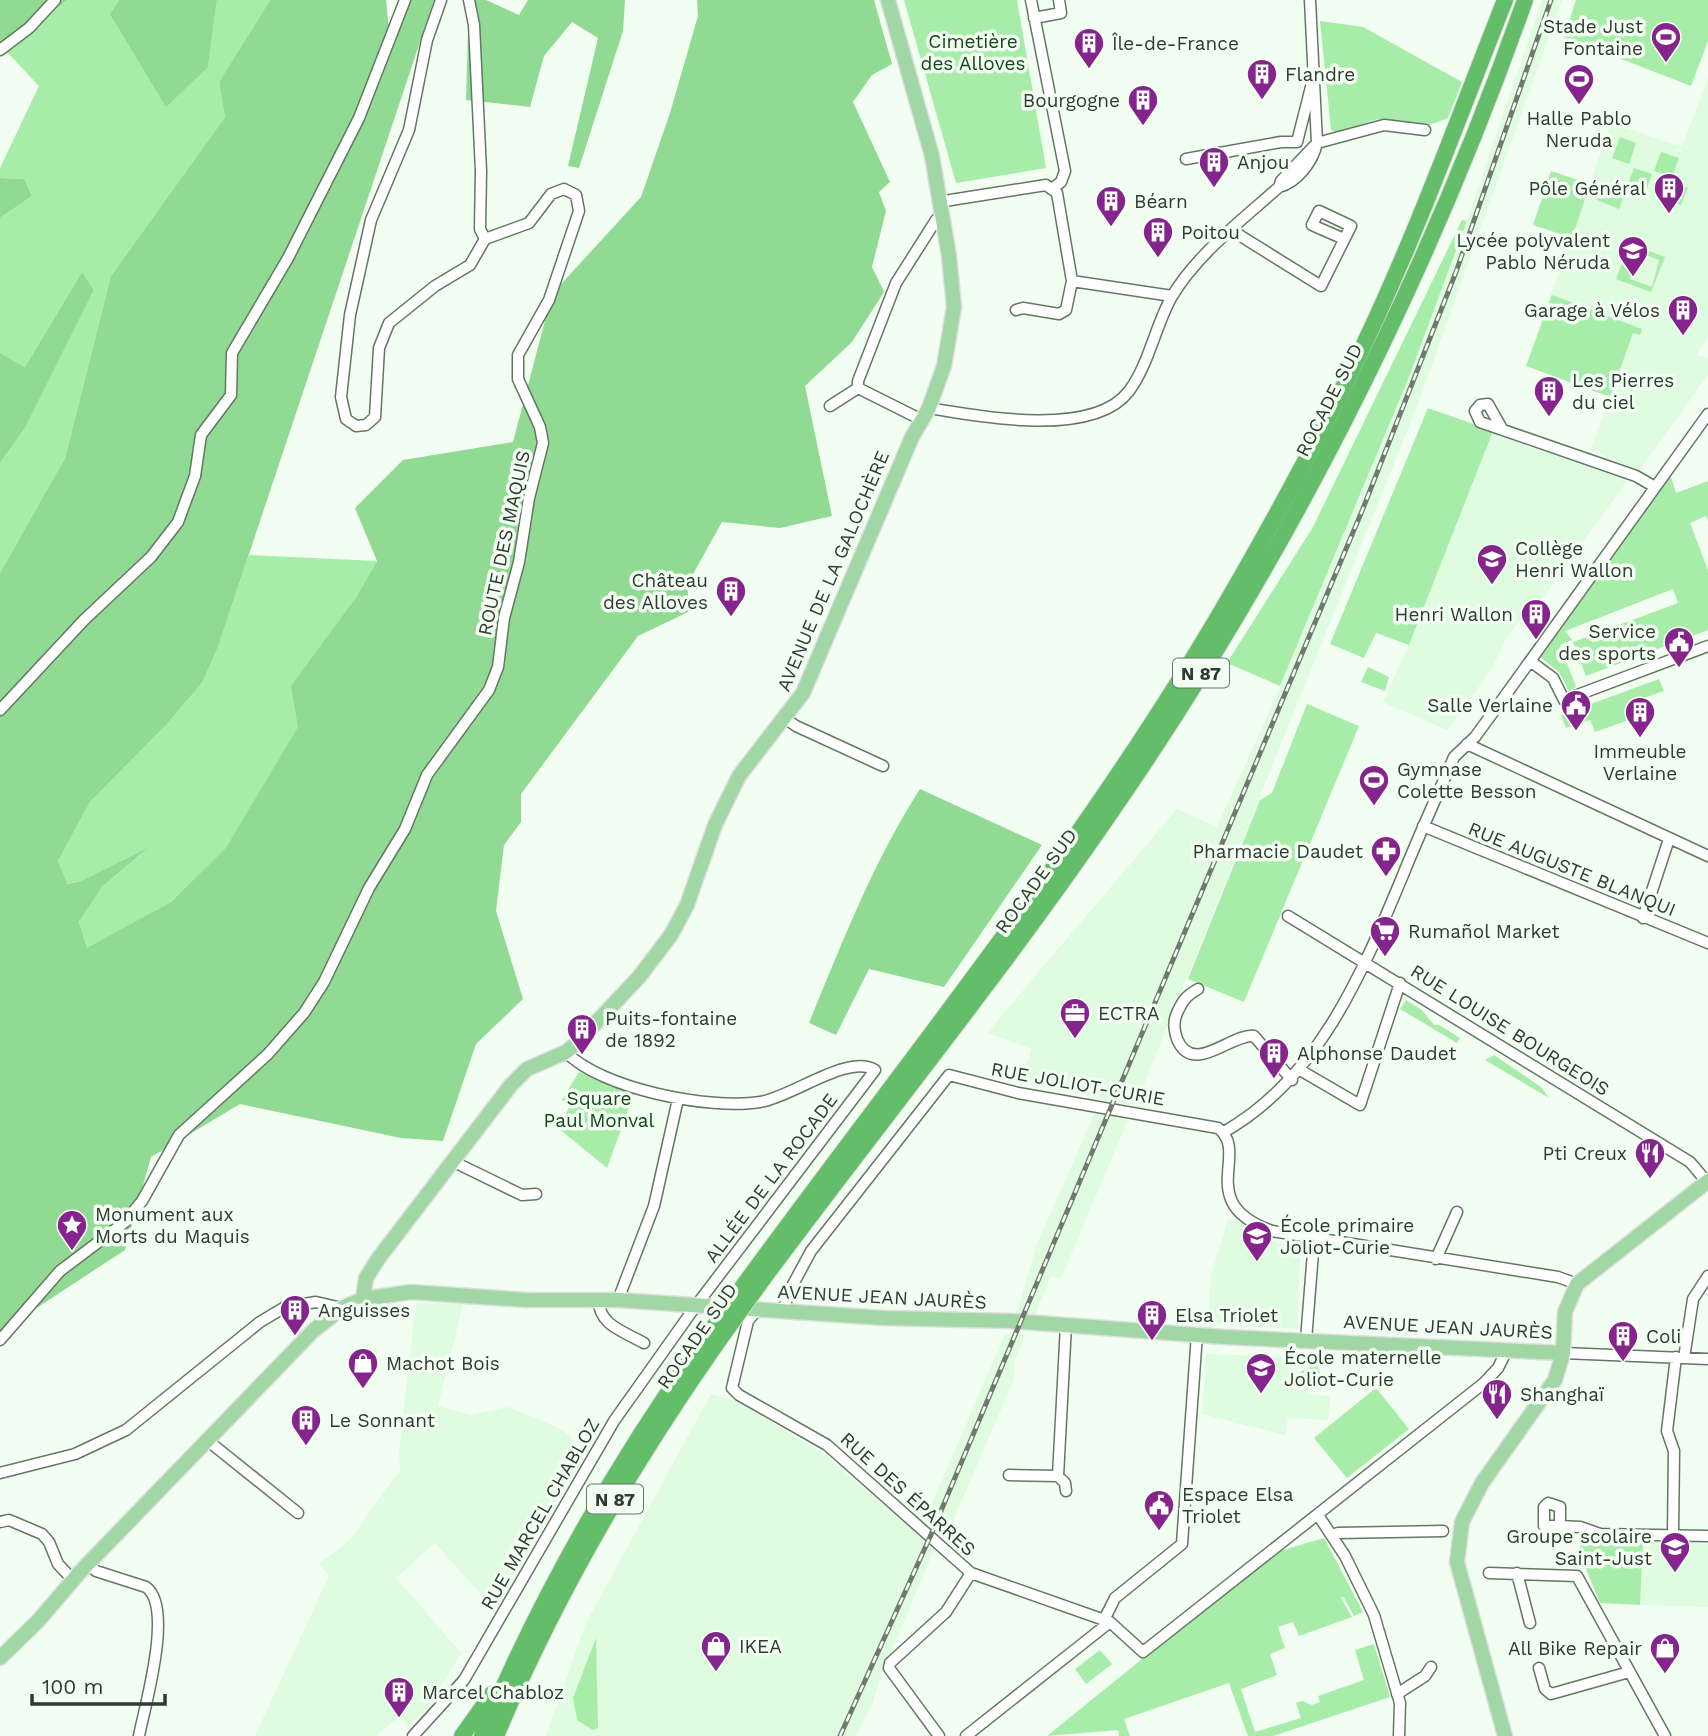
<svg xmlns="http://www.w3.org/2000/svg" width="1708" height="1736" viewBox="0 0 1708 1736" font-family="'Work Sans',sans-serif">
<rect width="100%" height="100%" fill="#f1fef1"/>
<path fill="#dffbe0" d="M1542 0H1562L1418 404 1136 1104H1110L1100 1098 1019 1082 1032 1049 987 1033 1177 809 1217 827 1278 692 1409 377 1467 221Z
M1708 78V337L1696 355 1708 358V375L1639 471 1591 450 1610 397 1526 366 1611 123 1682 147Z
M1493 431 1627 481 1532 612 1518 622 1507 637 1491 670 1447 730 1383 702 1409 645Z
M1095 1113 1128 1120 1061 1278 1051 1276 1035 1315 1017 1312 1037 1244Z
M1228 1220 1237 1221 1264 1239 1300 1249 1297 1329 1208 1324 1211 1276Z
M416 1303 463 1304 438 1406 471 1415 508 1407 563 1430 585 1452 497 1601 478 1591 435 1543 396 1578 461 1653 432 1701 409 1727 400 1716 376 1736H255L329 1576 319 1564 349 1541 400 1470 399 1452Z
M1005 1334H1026L1014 1361V1379L948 1533 940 1536 925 1520Z
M1206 1354 1290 1357 1308 1394 1330 1396 1328 1420 1288 1418 1285 1435 1202 1414Z
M711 1394 736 1401 822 1453 919 1535H928L936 1545 883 1670 872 1705 856 1736H546L586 1623Z
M1643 1540 1708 1544V1607L1640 1605Z"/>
<path fill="#a7eda9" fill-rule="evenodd" d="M67 0H119L110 14 208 67 217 0H270L219 82 225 117 111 276 65 458 0 573V463L25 428 94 290 82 272 25 367 0 353V218L32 196 24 179 0 178V168L39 86 6 51Z
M904 0H1017L1046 168 956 183Z
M1576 0H1708V41L1691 86 1564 37Z
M1320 21 1363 27 1462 82 1448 118 1424 127 1378 119 1337 132 1331 130Z
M1620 137 1636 143 1629 164 1612 158Z
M1661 152 1679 158 1672 177 1654 171Z
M1634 168 1652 174 1646 191 1628 184Z
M1551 171 1590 184 1572 238 1533 225Z
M1604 181 1626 190 1619 209 1597 200Z
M1671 181 1688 188 1681 205 1664 199Z
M1462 220 1467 221 1409 377 1280 686 1227 663 1313 527Z
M1630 244 1665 257 1651 292 1616 279ZM1633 250 1659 260 1652 287 1630 279 1633 271 1626 268Z
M1552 295 1642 329 1640 335 1633 333 1610 397 1526 366Z
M1428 408 1493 431 1409 645 1376 633 1364 658 1330 644Z
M1670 474 1676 493 1708 481V521L1706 516 1690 523 1708 570V630L1586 676 1573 642 1678 603 1673 589 1565 631 1572 640 1560 645 1576 687 1569 691 1559 672 1540 657Z
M249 555 377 561 355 599 299 727 226 849 171 902 87 949 79 922 102 887 145 851 81 881 66 884 58 861 90 802 166 725 202 683 218 647Z
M1368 667 1389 677 1385 691 1361 682Z
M1659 679 1664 691 1641 699 1646 714 1595 732 1590 720 1566 728 1561 715Z
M1307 704 1359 726 1244 1002 1188 979 1260 800 1272 793Z
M1406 1000 1422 1010 1434 1025H1439L1460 1038 1457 1043 1400 1009Z
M1494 1055 1541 1087 1549 1098 1485 1060Z
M579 1072 635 1091 607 1168 558 1128 570 1106 562 1100Z
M1316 1364 1324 1380 1306 1390 1298 1373Z
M1376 1388 1409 1429 1347 1478 1314 1438Z
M1581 1536 1643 1540 1640 1605 1600 1603 1586 1569 1578 1564Z
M1324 1538 1363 1612 1354 1616 1343 1596 1341 1598 1352 1617 1299 1636 1293 1622 1278 1627 1285 1648 1270 1654 1277 1675 1241 1689 1255 1732 1301 1718 1296 1703 1302 1701 1312 1705 1320 1702 1318 1696 1364 1680 1355 1650 1374 1644 1390 1697 1273 1736H1248L1229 1683 1124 1719 1130 1736H1119L1118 1730 1047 1736 1273 1553Z
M596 1638 598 1728 593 1730 577 1720 573 1698Z
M1100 1650 1112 1664 1086 1684 1075 1669Z"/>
<path fill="#90da93" d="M0 0H67L0 56Z
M119 0H217L208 67 166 107 110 14Z
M270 0H386L390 39 410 0H434L218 647 202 683 166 725 90 802 58 861 67 884 81 881 148 848 102 887 79 922 87 948 171 902 226 848 298 727 291 686 355 599 377 561 355 508 403 460 513 442 552 294 641 197 670 113 698 16 697 0H874L892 64 872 75 853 102 890 182 879 192 886 211 872 267 884 292 852 342 805 386 832 516 780 528 722 522 688 583V612L638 636 521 794V822L504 845 496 911 523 999 476 1044 443 1141 401 1138 240 1104 151 1157 125 1250 0 1332V573L65 458 111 276 225 117 219 82Z
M469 0H486L519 15 528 0H625L623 31 579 168 568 166 598 38 572 22 544 56 530 107 466 100Z
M0 178 24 179 32 196 0 218Z
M82 272 94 290 25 428 0 463V353L25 367Z
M920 789 1042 845 944 987 869 969 836 1035 809 1023C842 943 873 862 920 789Z"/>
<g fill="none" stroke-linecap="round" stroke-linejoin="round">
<g stroke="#647764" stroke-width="13">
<path id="minor" d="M469 0 474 25 481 171 480 229 485 239
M1031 0 1065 171 1061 182 1053 188
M1034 18 1061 13 1059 0
M0 50 29 28 55 0
M1186 159 1281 142H1297L1312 83
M1279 187C1298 182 1313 161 1317 143L1310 0
M938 202 1046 185 1057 193 1072 281 1172 296
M1231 230 1321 286 1351 226 1319 211 1312 225 1344 239
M1016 310 1023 308 1059 314 1066 310 1072 281
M858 388V381L896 283 936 220 940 217
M858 388 922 420
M830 406 858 388
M929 408C980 417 1094 438 1129 391 1149 364 1155 327 1171 298 1196 255 1242 220 1279 187L1281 181 1317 143 1384 125 1425 130
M1501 427 1488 404 1480 405 1475 411 1480 422 1636 476 1655 487
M1530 661 1553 678 1564 700 1708 646
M0 710 84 620 151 557 178 522 195 476 201 435 231 395 232 353 288 258 359 118 405 0
M786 719 796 726 883 766
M1467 744 1708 856
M1423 826 1708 943
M1288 916 1690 1162 1707 1182
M1643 918 1669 839
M1198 989C1186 996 1183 1000 1177 1013 1173 1022 1174 1029 1177 1039 1193 1077 1231 1033 1254 1036L1292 1080
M1300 1070 1360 1105 1400 983
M1224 1132C1320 1077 1362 973 1403 875 1419 835 1437 796 1454 757L1475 737 1502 700 1708 414
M452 1161 522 1195 536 1194
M1436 1259 1457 1212
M599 1300C598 1325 625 1332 644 1343
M618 1300 654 1206 678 1099
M757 1310 748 1321 732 1388 739 1395 827 1445 971 1573 1110 1622 1143 1652 1484 1383 1498 1368 1507 1350
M783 1311 790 1290 811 1251 949 1075 1018 1093 1218 1128C1251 1153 1193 1203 1272 1231L1558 1277 1577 1284
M0 1340 60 1271 125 1222 142 1201 179 1135 268 1054 304 1013 324 982 369 888 405 829 427 775 489 690 498 667 504 618 519 562 529 498 543 443 540 427 518 379V355L549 300 579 211 576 195 564 189 551 194 529 223 485 239 470 265 435 286 389 323 379 348 375 417 366 425 356 426 346 419 341 397 350 315 371 220 409 130 427 40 441 0
M1306 1340 1314 1240
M1563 1353 1708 1359
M1684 1358 1693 1299 1708 1276
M207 1440 298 1513
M0 1473 75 1454 126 1430 260 1322 285 1307 316 1302 342 1308
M1009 1475 1058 1476 1066 1325
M1058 1476 1065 1483 1066 1491
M1548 1503 1560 1507V1526H1544V1507Z
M1318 1515 1345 1556 1374 1615 1400 1703 1399 1736
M0 1522 9 1520 42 1534 49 1542 58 1564 73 1580
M1560 1526 1580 1527 1600 1534 1708 1536
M1673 1534 1674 1451 1667 1431 1676 1357
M1333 1535 1338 1533 1443 1531
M88 1564 96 1571 146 1587C174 1607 145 1705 139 1736
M1489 1573 1577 1576 1665 1736
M1517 1573 1530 1623
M1104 1620 1115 1598 1182 1544 1197 1334
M1539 1668 1545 1689 1551 1694 1629 1672
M1397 1694 1425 1676 1431 1667
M413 1736 464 1680 614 1421 695 1307 875 1070C849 1053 792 1097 760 1102 710 1110 601 1089 566 1052
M939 1736 889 1668 890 1663 946 1612 971 1573
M966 1736 1110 1622"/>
</g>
<g stroke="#dedfde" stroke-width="17">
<path id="major" d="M363 1299 366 1278 378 1259 511 1085 527 1069 566 1052 577 1043 639 977 671 935 687 905 715 825 739 776 803 693 912 437 929 408 944 366 954 307 949 256 932 156 888 0
M0 1658 39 1620 79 1573 313 1331 342 1308 363 1299 411 1292 526 1300H618L884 1318 1011 1321 1224 1337 1563 1353
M1505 1736 1457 1562 1462 1522 1482 1483 1555 1380 1563 1353 1565 1312 1577 1284 1708 1181"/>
</g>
<g stroke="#dedfde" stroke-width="18">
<path id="highway" d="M749 1278C911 1056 1086 843 1225 605 1275 519 1323 431 1366 340 1418 230 1460 114 1505 0
M763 1279C878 1124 1000 974 1109 815 1282 565 1424 287 1525 0
M462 1736 492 1694
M482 1736C541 1595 617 1463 705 1339
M496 1736C555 1595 632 1464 719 1340"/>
</g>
<use href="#minor" stroke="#fff" stroke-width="10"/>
<use href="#major" stroke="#a1d7a5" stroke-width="14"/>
<use href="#highway" stroke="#63bd69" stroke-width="16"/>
<g stroke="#707970" stroke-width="5">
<path id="rail" d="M840 1736 930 1537 1362 511 1456 272 1551 0"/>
</g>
<use href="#rail" stroke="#f1fef1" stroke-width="2.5" stroke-dasharray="8" stroke-linecap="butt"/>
<g stroke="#dedfde" stroke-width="18" stroke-linecap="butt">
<path id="highway-bridge" d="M705 1339 749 1278
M719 1340 763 1279"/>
</g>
<use href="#highway-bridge" stroke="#63bd69" stroke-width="16"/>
</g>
<defs>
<g id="stadium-pin" transform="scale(1.575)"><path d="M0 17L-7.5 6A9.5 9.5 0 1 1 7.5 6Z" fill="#86248d" stroke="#f1fef1"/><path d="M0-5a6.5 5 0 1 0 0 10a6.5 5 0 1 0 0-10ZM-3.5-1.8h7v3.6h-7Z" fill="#fff"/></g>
<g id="building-pin" transform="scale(1.575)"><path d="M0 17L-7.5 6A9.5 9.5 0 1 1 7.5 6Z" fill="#86248d" stroke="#f1fef1"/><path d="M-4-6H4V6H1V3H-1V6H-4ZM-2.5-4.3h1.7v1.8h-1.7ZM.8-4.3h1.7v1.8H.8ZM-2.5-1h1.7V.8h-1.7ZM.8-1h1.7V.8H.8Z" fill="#fff"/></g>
<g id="school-pin" transform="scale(1.575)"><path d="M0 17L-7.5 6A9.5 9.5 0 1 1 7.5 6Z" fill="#86248d" stroke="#f1fef1"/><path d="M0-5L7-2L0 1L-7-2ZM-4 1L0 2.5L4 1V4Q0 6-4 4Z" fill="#fff"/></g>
<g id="civic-pin" transform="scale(1.575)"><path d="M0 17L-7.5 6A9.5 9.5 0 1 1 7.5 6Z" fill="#86248d" stroke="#f1fef1"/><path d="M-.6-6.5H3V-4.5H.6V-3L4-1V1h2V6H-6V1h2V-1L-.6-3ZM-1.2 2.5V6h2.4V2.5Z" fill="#fff"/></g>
<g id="pharmacy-pin" transform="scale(1.575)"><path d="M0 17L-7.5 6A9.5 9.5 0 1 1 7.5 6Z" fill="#86248d" stroke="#f1fef1"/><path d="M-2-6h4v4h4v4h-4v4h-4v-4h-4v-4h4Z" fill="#fff"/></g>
<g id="supermarket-pin" transform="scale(1.575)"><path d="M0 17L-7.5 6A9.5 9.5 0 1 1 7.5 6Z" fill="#86248d" stroke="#f1fef1"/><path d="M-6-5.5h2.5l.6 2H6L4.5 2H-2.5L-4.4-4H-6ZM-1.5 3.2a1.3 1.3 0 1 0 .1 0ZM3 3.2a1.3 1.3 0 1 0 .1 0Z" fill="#fff"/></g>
<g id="office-pin" transform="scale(1.575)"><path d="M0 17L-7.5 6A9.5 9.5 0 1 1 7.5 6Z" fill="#86248d" stroke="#f1fef1"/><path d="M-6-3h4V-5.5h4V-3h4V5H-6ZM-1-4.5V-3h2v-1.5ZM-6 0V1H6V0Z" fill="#fff"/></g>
<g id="restaurant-pin" transform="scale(1.575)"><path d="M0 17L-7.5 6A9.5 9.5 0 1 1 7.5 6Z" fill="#86248d" stroke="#f1fef1"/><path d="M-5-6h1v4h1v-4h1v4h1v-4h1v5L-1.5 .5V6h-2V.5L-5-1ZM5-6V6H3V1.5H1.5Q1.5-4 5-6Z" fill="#fff"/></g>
<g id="sight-pin" transform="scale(1.575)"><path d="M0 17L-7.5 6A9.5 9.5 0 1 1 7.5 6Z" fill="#86248d" stroke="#f1fef1"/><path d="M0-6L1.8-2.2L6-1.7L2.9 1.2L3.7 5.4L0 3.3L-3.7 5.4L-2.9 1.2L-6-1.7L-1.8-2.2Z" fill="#fff"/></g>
<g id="shop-pin" transform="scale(1.575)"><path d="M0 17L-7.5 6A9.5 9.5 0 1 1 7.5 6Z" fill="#86248d" stroke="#f1fef1"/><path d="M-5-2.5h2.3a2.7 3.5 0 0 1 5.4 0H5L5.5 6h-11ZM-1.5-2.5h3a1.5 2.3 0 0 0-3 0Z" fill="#fff"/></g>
</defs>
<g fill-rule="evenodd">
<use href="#stadium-pin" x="1666" y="37"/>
<use href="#building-pin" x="1089" y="43"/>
<use href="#building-pin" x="1262" y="74"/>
<use href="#stadium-pin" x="1579" y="79"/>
<use href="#building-pin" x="1143" y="100"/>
<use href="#building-pin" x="1214" y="162"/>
<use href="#building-pin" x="1669" y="188"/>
<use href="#building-pin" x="1111" y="201"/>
<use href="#building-pin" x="1158" y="232"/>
<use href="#school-pin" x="1633" y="251"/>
<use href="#building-pin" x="1683" y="310"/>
<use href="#building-pin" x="1549" y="391"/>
<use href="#school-pin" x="1492" y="559"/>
<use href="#building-pin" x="731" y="591"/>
<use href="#building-pin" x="1536" y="614"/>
<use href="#civic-pin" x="1679" y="642"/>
<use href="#civic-pin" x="1576" y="705"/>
<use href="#building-pin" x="1640" y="712"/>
<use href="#stadium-pin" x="1374" y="780"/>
<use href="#pharmacy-pin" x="1386" y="851"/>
<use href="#supermarket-pin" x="1385" y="931"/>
<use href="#office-pin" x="1075" y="1013"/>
<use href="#building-pin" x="582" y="1029"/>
<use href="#building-pin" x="1274" y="1053"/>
<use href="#restaurant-pin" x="1650" y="1153"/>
<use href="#sight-pin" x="72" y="1225"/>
<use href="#school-pin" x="1257" y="1236"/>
<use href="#building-pin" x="295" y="1310"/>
<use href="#building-pin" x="1152" y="1315"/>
<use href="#building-pin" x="1623" y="1336"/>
<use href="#shop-pin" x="363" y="1363"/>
<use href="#school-pin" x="1261" y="1368"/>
<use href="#restaurant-pin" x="1497" y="1394"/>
<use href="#building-pin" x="306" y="1420"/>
<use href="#civic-pin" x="1159" y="1505"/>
<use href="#school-pin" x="1675" y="1547"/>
<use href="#shop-pin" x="716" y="1646"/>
<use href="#shop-pin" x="1665" y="1648"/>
<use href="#building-pin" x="399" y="1692"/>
</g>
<g text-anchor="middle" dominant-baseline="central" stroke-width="7" stroke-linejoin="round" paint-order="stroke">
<g fill="#f1fef1" stroke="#6b746b" stroke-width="2">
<rect x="1173" y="658.5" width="56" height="29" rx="5"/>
<rect x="587" y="1484.5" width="56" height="29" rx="5"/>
</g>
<g font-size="18" font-weight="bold" fill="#313931">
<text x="1201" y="673">N 87</text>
<text x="615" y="1499">N 87</text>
</g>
<g font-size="19" fill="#313931" stroke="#f1fef1" text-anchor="start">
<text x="1643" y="26" text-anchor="end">Stade Just<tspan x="1643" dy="22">Fontaine</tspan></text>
<text x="1112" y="43">Île-de-France</text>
<text x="1285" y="74">Flandre</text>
<text x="1120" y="100" text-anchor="end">Bourgogne</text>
<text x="1579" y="118" text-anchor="middle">Halle Pablo<tspan x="1579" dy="22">Neruda</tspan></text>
<text x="1237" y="162">Anjou</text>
<text x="1646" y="188" text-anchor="end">Pôle Général</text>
<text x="1134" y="201">Béarn</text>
<text x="1181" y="232">Poitou</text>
<text x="1610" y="240" text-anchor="end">Lycée polyvalent<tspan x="1610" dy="22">Pablo Néruda</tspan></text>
<text x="1660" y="310" text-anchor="end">Garage à Vélos</text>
<text x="1572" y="380">Les Pierres<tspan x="1572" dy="22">du ciel</tspan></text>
<text x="1515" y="548">Collège<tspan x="1515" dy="22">Henri Wallon</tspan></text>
<text x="708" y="580" text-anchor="end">Château<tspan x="708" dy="22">des Alloves</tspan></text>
<text x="1513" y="614" text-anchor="end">Henri Wallon</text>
<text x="1656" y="631" text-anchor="end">Service<tspan x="1656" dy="22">des sports</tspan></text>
<text x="1553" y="705" text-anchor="end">Salle Verlaine</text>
<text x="1640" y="751" text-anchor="middle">Immeuble<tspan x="1640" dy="22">Verlaine</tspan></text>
<text x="1397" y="769">Gymnase<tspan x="1397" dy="22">Colette Besson</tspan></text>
<text x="1363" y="851" text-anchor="end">Pharmacie Daudet</text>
<text x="1408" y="931">Rumañol Market</text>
<text x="1098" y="1013">ECTRA</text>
<text x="605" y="1018">Puits-fontaine<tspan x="605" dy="22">de 1892</tspan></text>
<text x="1297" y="1053">Alphonse Daudet</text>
<text x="1627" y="1153" text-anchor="end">Pti Creux</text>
<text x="95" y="1214">Monument aux<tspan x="95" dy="22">Morts du Maquis</tspan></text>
<text x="1280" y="1225">École primaire<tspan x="1280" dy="22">Joliot-Curie</tspan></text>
<text x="318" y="1310">Anguisses</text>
<text x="1175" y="1315">Elsa Triolet</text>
<text x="1646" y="1336">Coli</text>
<text x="1284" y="1357">École maternelle<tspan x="1284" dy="22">Joliot-Curie</tspan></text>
<text x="386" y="1363">Machot Bois</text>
<text x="1520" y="1394">Shanghaï</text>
<text x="329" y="1420">Le Sonnant</text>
<text x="1182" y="1494">Espace Elsa<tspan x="1182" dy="22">Triolet</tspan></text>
<text x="1652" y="1536" text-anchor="end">Groupe scolaire<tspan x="1652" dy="22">Saint-Just</tspan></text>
<text x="739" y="1646">IKEA</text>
<text x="1642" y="1648" text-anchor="end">All Bike Repair</text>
<text x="422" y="1692">Marcel Chabloz</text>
</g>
<g font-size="19" fill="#134619" stroke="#f1fef1">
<text x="973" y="41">Cimetière<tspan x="973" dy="22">des Alloves</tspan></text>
<text x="599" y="1098">Square<tspan x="599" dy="22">Paul Monval</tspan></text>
</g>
<g font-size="19" fill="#313931" stroke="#f1fef1">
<text transform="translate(1329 400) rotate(-63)">ROCADE SUD</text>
<text transform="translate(504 543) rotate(-78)">ROUTE DES MAQUIS</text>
<text transform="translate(833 571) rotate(-67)">AVENUE DE LA GALOCHÈRE</text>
<text transform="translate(1572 869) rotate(22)">RUE AUGUSTE BLANQUI</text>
<text transform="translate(1036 881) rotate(-54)">ROCADE SUD</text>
<text transform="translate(1510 1030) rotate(32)">RUE LOUISE BOURGEOIS</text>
<text transform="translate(1078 1084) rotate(10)">RUE JOLIOT-CURIE</text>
<text transform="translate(771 1178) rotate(-53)">ALLÉE DE LA ROCADE</text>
<text transform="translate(882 1297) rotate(3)">AVENUE JEAN JAURÈS</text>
<text transform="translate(1448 1327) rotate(3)">AVENUE JEAN JAURÈS</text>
<text transform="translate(697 1336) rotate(-55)">ROCADE SUD</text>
<text transform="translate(908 1494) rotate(42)">RUE DES ÉPARRES</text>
<text transform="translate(540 1514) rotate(-60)">RUE MARCEL CHABLOZ</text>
</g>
</g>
<path d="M32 1694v10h133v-10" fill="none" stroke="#313931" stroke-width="3.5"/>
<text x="42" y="1694" font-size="21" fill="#313931" stroke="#f1fef1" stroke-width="5" paint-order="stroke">100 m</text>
</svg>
